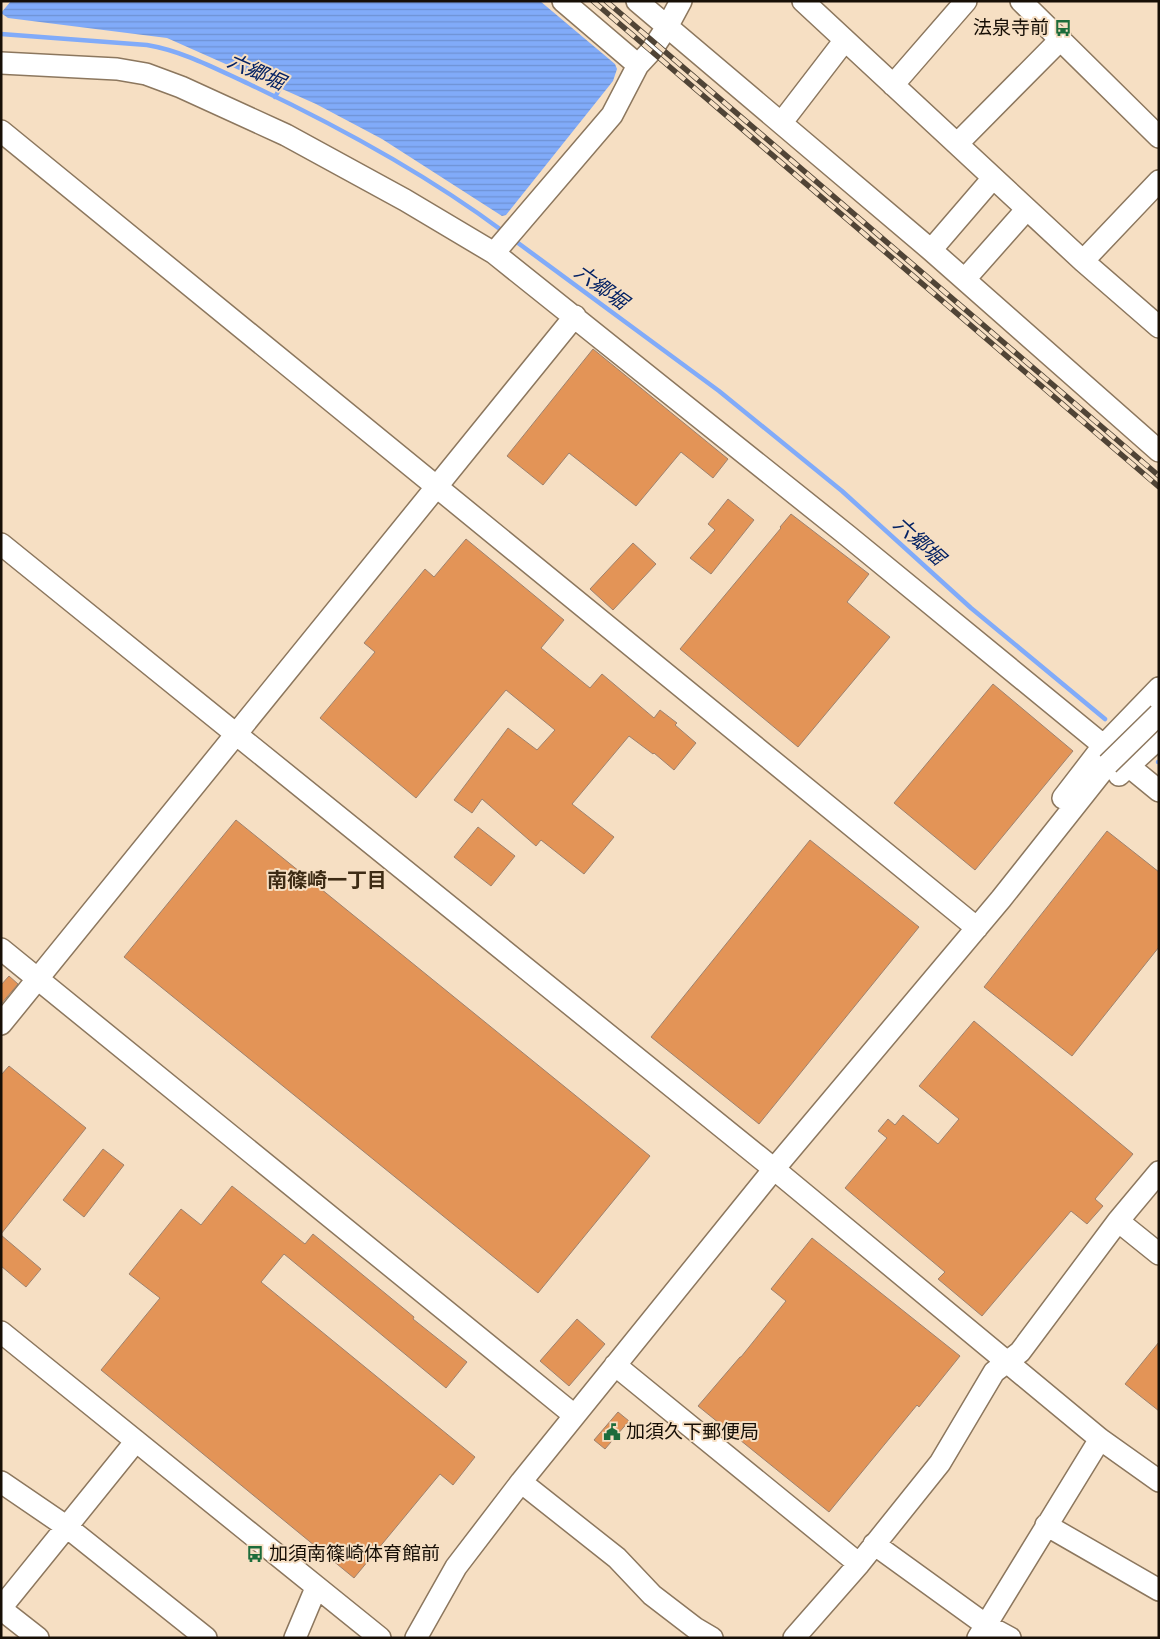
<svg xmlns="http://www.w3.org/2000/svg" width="1160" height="1639" viewBox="0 0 1160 1639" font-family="Karla,'Noto Sans JP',sans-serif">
<defs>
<pattern id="water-rules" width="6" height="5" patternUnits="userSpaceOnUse" patternTransform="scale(1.25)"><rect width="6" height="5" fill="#81abf9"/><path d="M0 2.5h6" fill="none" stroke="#6f92d4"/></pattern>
</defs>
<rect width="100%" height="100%" fill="#f6dfc3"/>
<path fill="url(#water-rules)" d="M11 1H540L615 64 617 69 613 81 506 215 502 216 382 139 316 104 167 38 8 18 1 13Z"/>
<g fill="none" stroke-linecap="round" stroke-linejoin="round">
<path stroke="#81abf9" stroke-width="4.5" d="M1 34 147 45C183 51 216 69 249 84 338 126 425 173 504 232
M275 97 283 83
M514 240 719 391 842 491 971 608 1105 719
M1158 762H1159"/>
</g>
<path fill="#e39457" stroke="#9e826e" d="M593 349 728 459 713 478 681 452 636 506 569 453 543 485 507 456Z
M728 499 754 520 711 574 690 558 715 530 708 524Z
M791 514 869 574 847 602 890 637 798 747 680 649 781 528 780 527Z
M466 539 564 620 541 648 590 688 602 674 654 718 660 710 677 723 675 725 696 743 674 770 654 753 653 754 629 736 572 804 614 837 584 874 541 840 536 846 482 799 472 813 454 800 508 728 537 750 555 730 506 690 416 798 320 718 375 652 364 643 425 569 434 577Z
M633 543 656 564 613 610 590 589Z
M993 684 1073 751 975 870 894 803Z
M236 820 650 1156 538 1293 124 957Z
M478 827 515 856 491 886 454 857Z
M1107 831 1159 872V947L1072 1056 984 987Z
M810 840 919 927 759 1124 651 1037Z
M9 976 18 984 1 1004V985Z
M974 1021 1133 1154 1095 1199 1103 1206 1087 1224 1071 1211 982 1316 938 1279 945 1272 845 1188 887 1138 878 1131 888 1119 895 1125 903 1115 938 1144 959 1119 919 1086Z
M9 1066 86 1128 1 1234V1075Z
M103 1149 124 1165 84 1217 63 1200Z
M232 1186 305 1244 313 1234 414 1317 413 1319 467 1362 446 1388 284 1254 261 1282 475 1457 453 1485 440 1474 354 1578 101 1370 160 1298 129 1274 181 1209 201 1225Z
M1 1235 41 1269 26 1287 1 1266Z
M812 1238 960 1356 919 1407 917 1405 829 1512 698 1406 740 1357H741L786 1301 771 1289Z
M577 1319 605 1344 569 1386 540 1361Z
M1159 1342V1411L1125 1384Z
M618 1412 629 1421 605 1449 594 1440Z"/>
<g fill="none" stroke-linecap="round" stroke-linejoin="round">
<g stroke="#8c775e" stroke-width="24">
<path id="minor" d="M563 1 638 65
M637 1 931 250 1159 451
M803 1 1083 261 1159 327
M1021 1 1159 137
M1 63 117 69 146 74 181 87 286 135 405 200 494 253 848 536 1159 791
M893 85 966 1
M782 122 845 40
M1 131 977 928
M957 144 1061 39
M931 250 993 178
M494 253 612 115 638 65 651 51 667 27 681 1
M1083 261 1159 181
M965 279 1027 209
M1 544 774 1169 1100 1439 1159 1481
M1119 775 1159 738
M1063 798 1103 746 1159 688
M1 949 574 1415
M1 1024 575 316
M1118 1221 1159 1254
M1 1332 380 1638
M615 1365 859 1564
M1 1482 67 1527 206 1638
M521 1482 617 1558 652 1595 695 1628 712 1638
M1046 1525 1159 1590
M874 1544 986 1625 1010 1638
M1 1608 136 1441
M1 1609 38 1638
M295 1638 316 1588
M416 1638 456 1567 521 1482 774 1169 1001 899 1108 764
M794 1638 859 1564 940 1463 994 1372 1020 1352 1118 1221 1159 1172
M978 1638 1100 1439"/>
</g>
<use href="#minor" stroke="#fff" stroke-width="21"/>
<g stroke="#504436" stroke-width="5.5">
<path id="rail" d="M593 1 1159 487
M606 1 1159 476"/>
</g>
<use href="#rail" stroke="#f6dfc3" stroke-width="4" stroke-dasharray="11" stroke-linecap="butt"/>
<g stroke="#8c775e" stroke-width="24" stroke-linecap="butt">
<path id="minor-bridge" d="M1108 764 1159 714"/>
</g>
<use href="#minor-bridge" stroke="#fff" stroke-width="21"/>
</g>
<defs>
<g id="bus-bare" transform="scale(1.35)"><path d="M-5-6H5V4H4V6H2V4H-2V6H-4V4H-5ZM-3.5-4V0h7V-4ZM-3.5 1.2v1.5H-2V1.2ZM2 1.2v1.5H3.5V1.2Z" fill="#1d6c3b" stroke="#f6dfc3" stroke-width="2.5" paint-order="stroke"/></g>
<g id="civic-bare" transform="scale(1.35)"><path d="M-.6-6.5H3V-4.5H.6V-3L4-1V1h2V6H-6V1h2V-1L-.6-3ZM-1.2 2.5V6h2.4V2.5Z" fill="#1d6c3b" stroke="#f6dfc3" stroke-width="2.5" paint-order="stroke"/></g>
</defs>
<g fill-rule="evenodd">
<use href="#bus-bare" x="1063" y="28"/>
<use href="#civic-bare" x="612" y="1432"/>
<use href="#bus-bare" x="255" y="1554"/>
</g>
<g text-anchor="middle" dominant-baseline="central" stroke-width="4" stroke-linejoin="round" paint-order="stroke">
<g font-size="19" fill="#170f06" stroke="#f6dfc3" text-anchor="start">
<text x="1049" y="28" text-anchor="end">法泉寺前</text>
<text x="626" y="1432">加須久下郵便局</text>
<text x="269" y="1554">加須南篠崎体育館前</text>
</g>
<g font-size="20" font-style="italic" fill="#042264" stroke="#f6dfc3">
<text transform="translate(256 72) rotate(24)">六郷堀</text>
<text transform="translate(601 287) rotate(36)">六郷堀</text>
<text transform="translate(919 541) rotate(42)">六郷堀</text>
</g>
<g font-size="20" font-weight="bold" fill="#3d2b14" stroke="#f6dfc3">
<text x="327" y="880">南篠崎一丁目</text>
</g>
</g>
<rect width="1160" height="1639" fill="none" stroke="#170f06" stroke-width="5"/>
</svg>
